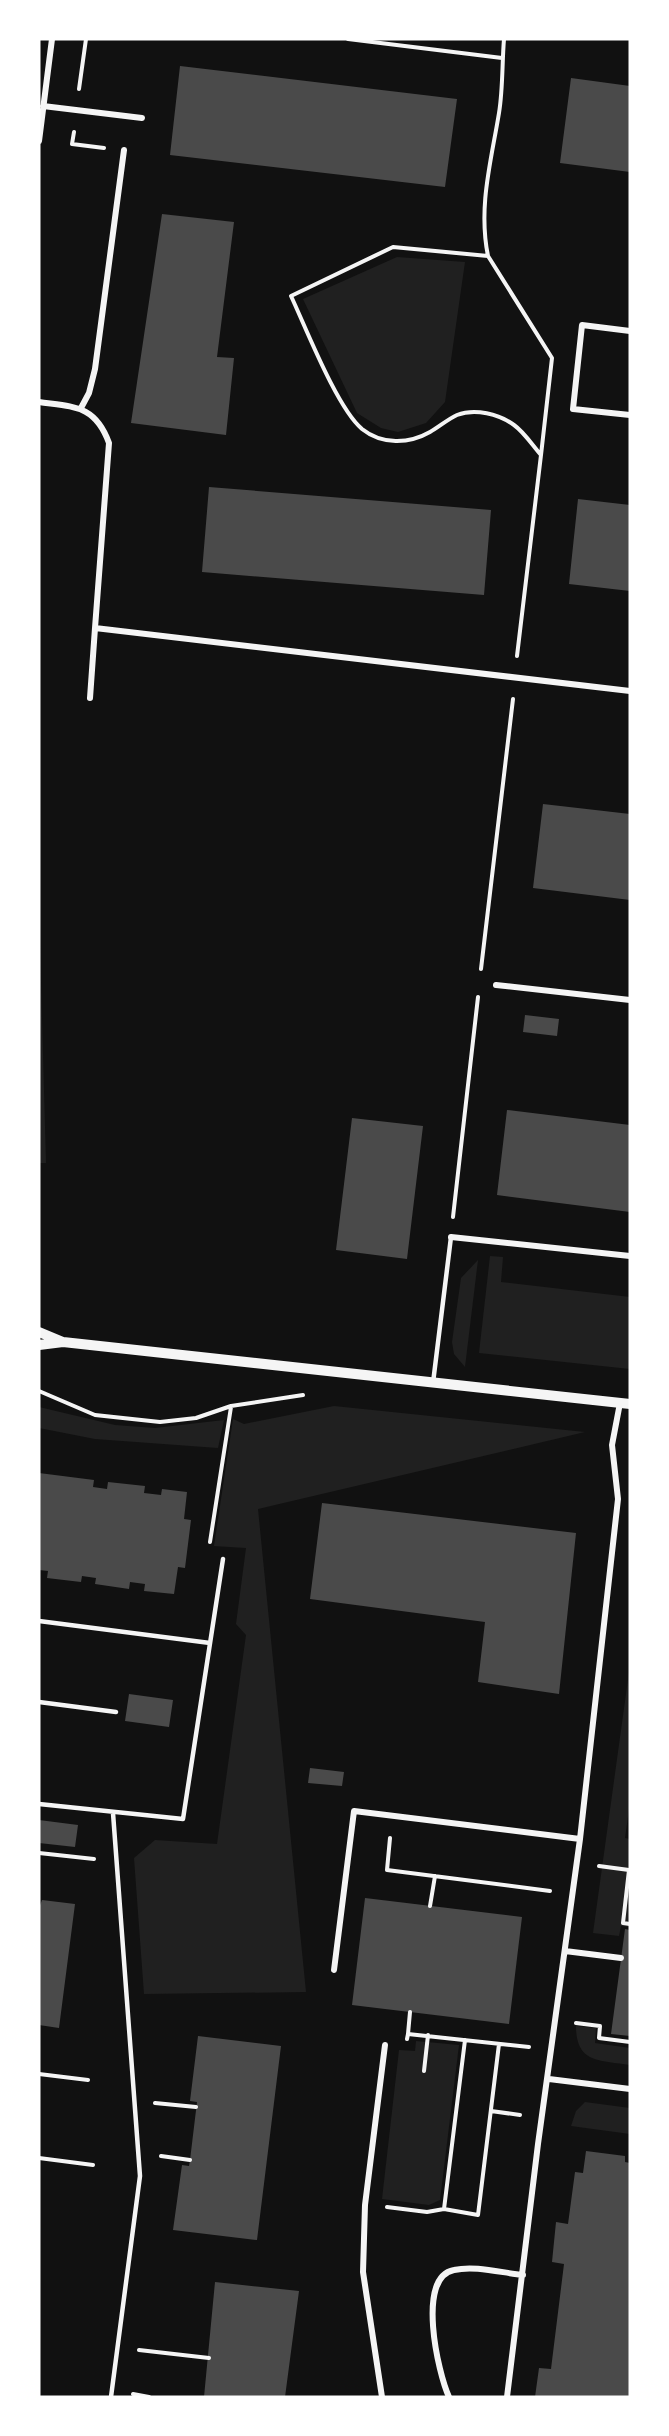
<svg xmlns="http://www.w3.org/2000/svg" width="669" height="2436" viewBox="0 0 669 2436" font-family="Lato,sans-serif">
<rect width="100%" height="100%" fill="#111"/>
<path fill="#202020" d="M397 257 465 262 445 402 426 423 398 432 381 428 357 413 303 299Z
M39 909 46 1163H39Z
M490 1256 503 1257 501 1282 630 1297V1369L479 1353Z
M478 1260 465 1367 454 1354 452 1342 461 1278Z
M334 1406 585 1432 258 1509 306 1992 144 1994 134 1858 155 1840 217 1844 246 1635 236 1624 246 1548 214 1546 233 1419 244 1424Z
M39 1407 115 1425 155 1428 224 1420 218 1448 95 1439 39 1428Z
M630 1665V1802L625 1838 630 1839V1927L621 1926 619 1936 593 1933Z
M576 2026 596 2028 595 2043 630 2048V2065C600 2060 576 2064 576 2026Z
M416 2041 459 2045 440 2200 429 2205 382 2199 399 2050 415 2051Z
M585 2102 630 2108V2134L571 2126 576 2111Z"/>
<path fill="#4a4a4a" d="M180 66 457 99 445 187 170 155Z
M571 78 630 86V172L560 163Z
M162 214 234 222 217 357 234 358 226 435 131 423Z
M209 487 491 510 484 595 202 572Z
M578 499 630 505V591L569 584Z
M543 804 630 814V900L533 888Z
M525 1015 559 1019 557 1036 523 1032Z
M507 1110 630 1125V1212L497 1195Z
M352 1118 423 1126 407 1259 336 1250Z
M39 1473 94 1480 93 1487 107 1489 108 1482 145 1486 144 1493 161 1495 162 1489 187 1492 184 1519 191 1520 185 1568 178 1567 174 1594 144 1591 145 1584 130 1582 129 1589 95 1584 96 1578 82 1576 81 1582 47 1578 48 1571 39 1570Z
M322 1503 576 1533 559 1694 478 1682 485 1622 310 1599Z
M129 1694 173 1700 169 1727 125 1721Z
M310 1768 344 1772 342 1786 308 1783Z
M39 1820 78 1825 75 1847 39 1843Z
M365 1898 522 1917 509 2024 352 2005Z
M42 1900 75 1904 59 2028 39 2025V1908Z
M625 1929 630 1930V2036L611 2034Z
M198 2036 281 2046 257 2240 173 2230 182 2165 189 2166 190 2160 197 2102 190 2101Z
M586 2151 625 2156V2162L630 2163V2397H535L539 2368 551 2369 564 2264 552 2262 556 2222 568 2224 575 2172 583 2173Z
M215 2282 299 2291 285 2397H204Z"/>
<g fill="none" stroke-linecap="round" stroke-linejoin="round">
<path stroke="#f5f5f5" stroke-width="4" d="M348 39 502 58
M79 89 86 39
M74 132 72 144 104 148
M488 256C478 207 491 162 499 113 503 89 502 63 504 39
M517 656 541 455C533 446 524 432 514 425 499 414 475 408 457 415 448 419 439 427 430 432 409 444 382 445 362 429 337 408 306 328 291 296L393 247 488 256 552 358 541 455
M481 969 513 699
M453 1217 478 997
M39 1391 95 1415 160 1422 196 1418 231 1406 303 1395
M210 1542 231 1407
M390 1838 387 1870 550 1891
M39 1853 94 1859
M599 1866 629 1870 623 1923 630 1924
M430 1906 435 1876
M576 2023 600 2026 599 2038 630 2042
M408 2034 410 2012
M407 2039 408 2034 529 2047
M424 2071 428 2035
M39 2074 88 2080
M155 2103 196 2107
M491 2111 520 2115
M161 2156 190 2160
M39 2158 93 2165
M387 2207 427 2212 444 2209 465 2040
M444 2209 478 2215 499 2044
M139 2350 209 2358
M133 2394 149 2397"/>
<path stroke="#f5f5f5" stroke-width="4.5" d="M433 1383 451 1237
M39 1621 210 1643
M39 1702 116 1712
M39 1804 183 1819 223 1559
M111 2397 140 2176 113 1813"/>
<path stroke="#f5f5f5" stroke-width="6" d="M43 106 142 118
M39 141 52 39
M630 331 582 325 573 409 630 415
M39 402C74 407 95 405 109 443L95 628
M81 408 89 393 95 369 124 150
M90 698 95 628 630 691
M496 985 630 1000
M451 1237 630 1256
M565 1951 621 1958
M334 1970 354 1811 580 1839
M549 2079 630 2089
M382 2397 363 2272 365 2205 385 2045
M449 2397C438 2373 416 2277 454 2270 475 2265 502 2273 523 2275
M507 2397 538 2144 580 1839 618 1499 612 1445 620 1403"/>
<path stroke="#f5f5f5" stroke-width="10" d="M39 1332 63 1342
M39 1345 63 1342 630 1404"/>
</g>
<rect width="669" height="2436" fill="none" stroke="#ffffff" stroke-width="81"/>
</svg>
